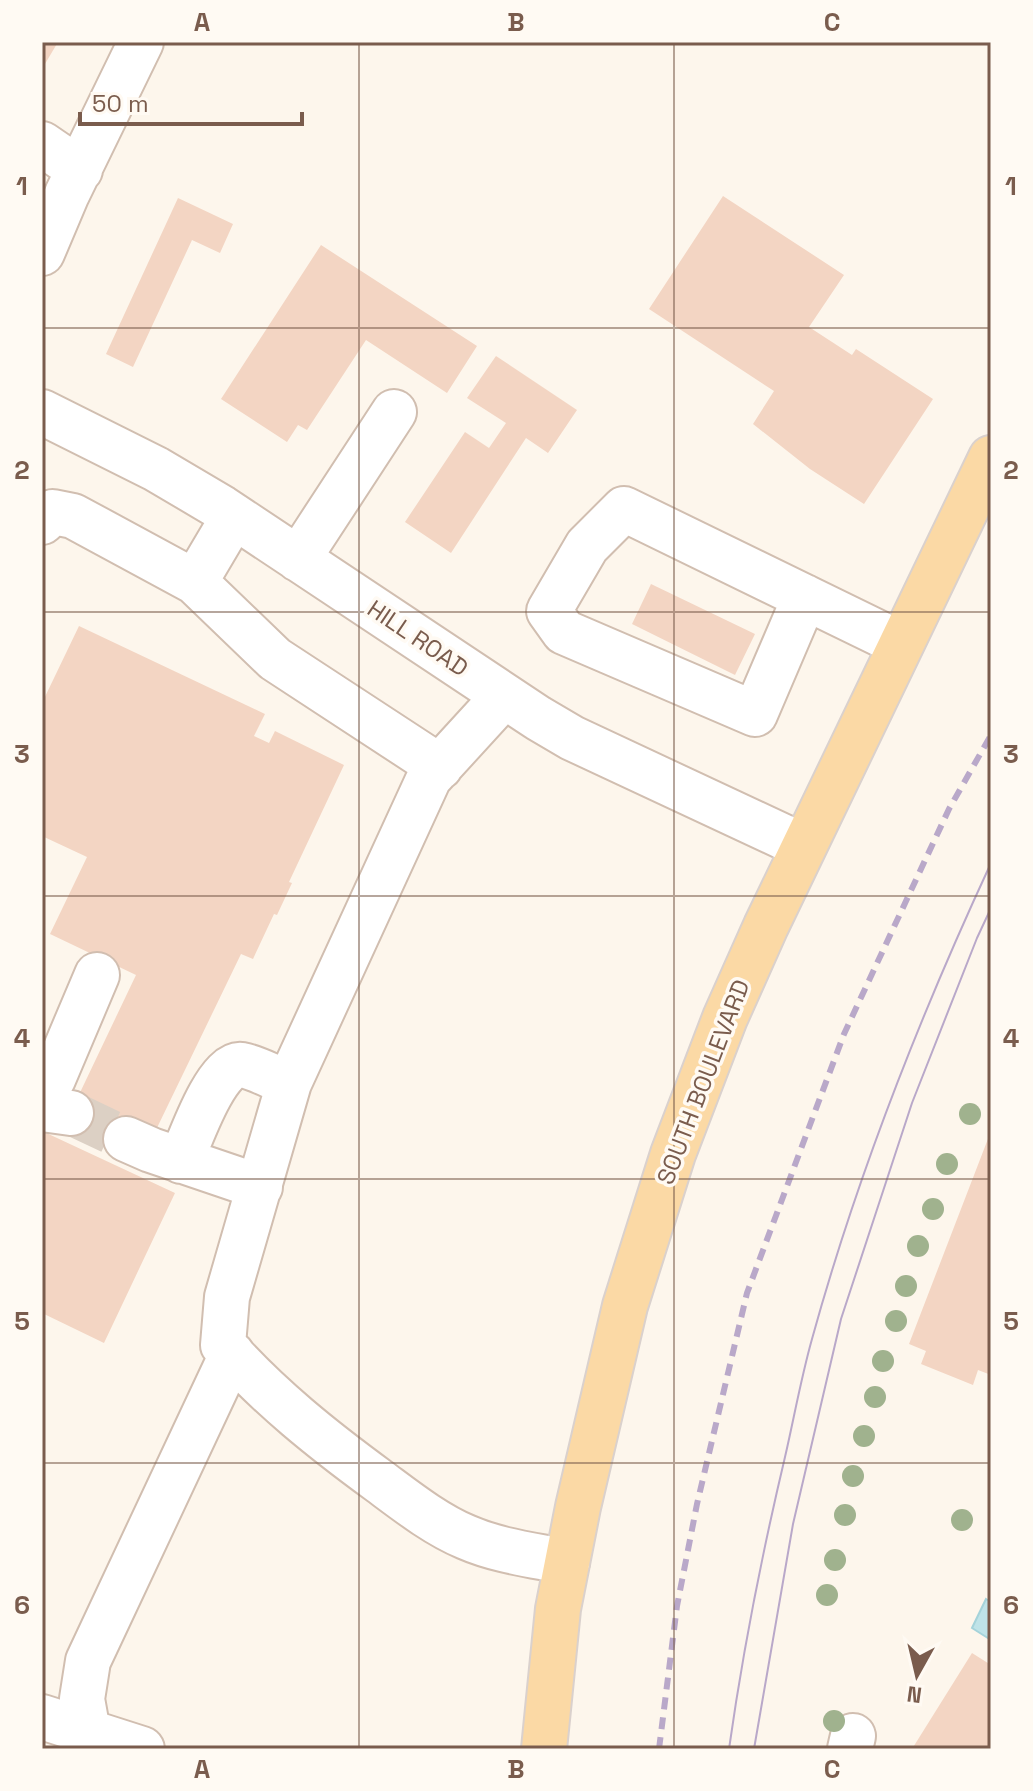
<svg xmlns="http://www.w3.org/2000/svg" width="1033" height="1791" viewBox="0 0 1033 1791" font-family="'Space Grotesk',sans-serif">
<rect width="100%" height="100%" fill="#fdf6ec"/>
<path fill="#bfe3e8" stroke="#a5d3da" stroke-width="2" d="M986 1599 991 1602V1640L972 1628Z"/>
<path fill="#f3d5c3" d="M42 42H58L42 69Z
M723 196 844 275 809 327 852 355 856 349 933 399 864 504 810 469 753 424 774 391 649 309Z
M178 198 233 224 220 253 192 240 133 367 106 354Z
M321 245 477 346 447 393 366 340 307 430 298 425 287 442 221 399Z
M496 356 577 410 548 453 526 438 451 553 405 522 465 432 489 448 506 423 467 398Z
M651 584 755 634 735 675 632 624Z
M79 626 265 714 254 736 269 743 275 731 344 765 289 882 292 883 277 915 274 914 253 959 241 954 154 1134 122 1148 66 1122 136 975 50 934 87 857 42 836V703Z
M42 1131 175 1193 104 1343 42 1313V1246L45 1240 42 1239Z
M991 1131V1375L978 1370 973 1385 921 1364 926 1351 909 1344Z
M972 1653 991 1665V1749H912Z"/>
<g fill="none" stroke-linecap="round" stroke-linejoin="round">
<path stroke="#dcd0c4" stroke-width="44" stroke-dasharray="44 22" stroke-linecap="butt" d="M71 1113 126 1139"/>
<g stroke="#d1beb0" stroke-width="48">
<path id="minor" d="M42 144 80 170
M42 253 67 194 141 42
M42 412 156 469 222 508 538 718 572 738 803 846
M234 516 195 582 275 659 440 767
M42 522 53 512 73 516 195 582
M298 559 394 412
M805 597 755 714 564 632 549 611 587 546 624 509C717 554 809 599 901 644
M504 696 429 778 289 1083 227 1297 223 1345C269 1397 323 1440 379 1481 406 1501 435 1524 466 1537 498 1551 533 1555 567 1562
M42 1091 53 1079 97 975
M42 1109 71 1113
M126 1139 151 1150 260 1187
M181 1161C190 1140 217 1061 242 1065 257 1068 274 1078 289 1083
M42 1717 142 1749
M91 1749 82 1699 88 1661 232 1354
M850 1749 853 1736"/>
</g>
<g stroke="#dad1cd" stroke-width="48">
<path id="major" d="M544 1749 558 1609 578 1507 625 1306 673 1154 725 1018 766 926 991 458"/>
</g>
<use href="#minor" stroke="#fff" stroke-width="44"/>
<use href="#major" stroke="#fbd9a5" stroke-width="44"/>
<path stroke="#b9a8c9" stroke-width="2" d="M729 1749C743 1650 762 1554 785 1457 794 1418 801 1378 812 1339 857 1176 920 1016 991 863
M754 1749 793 1524 841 1319 912 1103 977 938 991 908"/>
<path stroke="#b9a8c9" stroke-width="6" stroke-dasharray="12 8" stroke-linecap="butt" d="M659 1749 677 1606 697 1504 747 1293 844 1034 949 809 991 735"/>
</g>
<g fill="#a0b28e">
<circle cx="970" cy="1114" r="11"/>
<circle cx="947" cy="1164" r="11"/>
<circle cx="933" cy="1209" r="11"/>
<circle cx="918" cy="1246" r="11"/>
<circle cx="906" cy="1286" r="11"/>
<circle cx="896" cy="1321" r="11"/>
<circle cx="883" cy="1361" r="11"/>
<circle cx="875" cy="1397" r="11"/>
<circle cx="864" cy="1436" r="11"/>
<circle cx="853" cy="1476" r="11"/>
<circle cx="845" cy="1515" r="11"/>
<circle cx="962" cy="1520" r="11"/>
<circle cx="835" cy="1560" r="11"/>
<circle cx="827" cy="1595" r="11"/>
<circle cx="834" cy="1721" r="11"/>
</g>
<path fill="none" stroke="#7a5c4d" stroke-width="2" stroke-opacity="0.55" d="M359 42V1749M674 42V1749M42 328H991M42 612H991M42 896H991M42 1179H991M42 1463H991"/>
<g text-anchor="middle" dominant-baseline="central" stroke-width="7" stroke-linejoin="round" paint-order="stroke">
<g font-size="24" fill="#7a5c4d" stroke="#fffaf3">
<text transform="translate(418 638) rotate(34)">HILL ROAD</text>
<text transform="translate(703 1082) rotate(-69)">SOUTH BOULEVARD</text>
</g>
</g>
<rect width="1033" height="1791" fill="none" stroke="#fffaf3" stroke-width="88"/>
<g transform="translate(917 1675) rotate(188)" stroke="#fffaf3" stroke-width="6" paint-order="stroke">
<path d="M0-6L14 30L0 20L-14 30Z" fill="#7a5c4d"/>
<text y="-12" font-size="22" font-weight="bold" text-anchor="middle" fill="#7a5c4d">N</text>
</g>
<path d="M80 112v12h222v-12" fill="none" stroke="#7a5c4d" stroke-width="4"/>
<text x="92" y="112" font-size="24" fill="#7a5c4d" stroke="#fffaf3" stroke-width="6" paint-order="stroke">50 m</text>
<rect x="44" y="44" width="945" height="1703" fill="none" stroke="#7a5c4d" stroke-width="3"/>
<g font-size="26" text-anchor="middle" font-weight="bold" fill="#7a5c4d">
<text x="202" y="31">A</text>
<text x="516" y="31">B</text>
<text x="832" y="31">C</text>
<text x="22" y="195">1</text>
<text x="1011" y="195">1</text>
<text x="22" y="479">2</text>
<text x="1011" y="479">2</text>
<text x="22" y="763">3</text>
<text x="1011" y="763">3</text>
<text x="22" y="1047">4</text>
<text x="1011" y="1047">4</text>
<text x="22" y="1330">5</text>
<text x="1011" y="1330">5</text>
<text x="22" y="1614">6</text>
<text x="1011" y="1614">6</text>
<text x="202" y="1778">A</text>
<text x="516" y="1778">B</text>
<text x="832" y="1778">C</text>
</g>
</svg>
